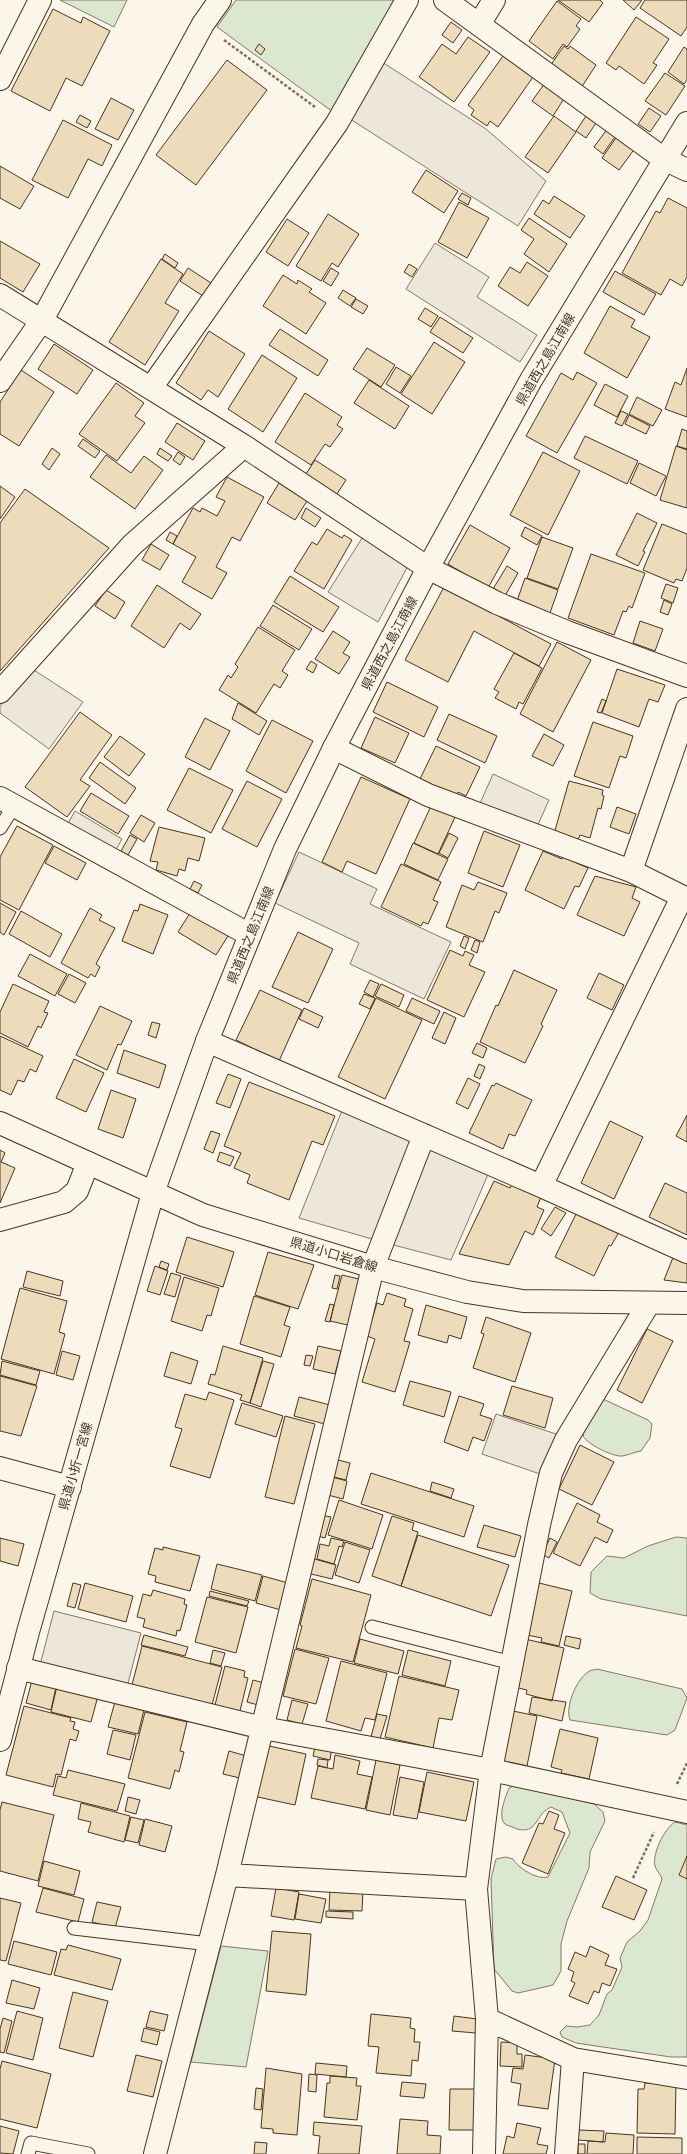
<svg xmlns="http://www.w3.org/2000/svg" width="687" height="2154" viewBox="0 0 687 2154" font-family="Cabin,'Noto Sans JP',sans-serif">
<rect width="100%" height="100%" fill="#fbf6e9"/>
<path fill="#dce7d0" stroke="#887966" d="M60 0H127L114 27Z
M236 0H398L333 112 217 27Z
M603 1399 648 1420 652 1424 650 1438 641 1451C634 1452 629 1455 622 1456 613 1457 587 1444 583 1436L587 1421Z
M676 1537 687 1538V1616L601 1599 590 1593 591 1572 607 1556 624 1558 648 1546Z
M597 1669 682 1689 687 1698 675 1730 667 1735 570 1720C565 1707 576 1680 588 1672 590 1670 594 1670 597 1669Z
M515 1785 594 1804 603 1812 605 1821 590 1852 589 1868 567 1921 561 1944V1971L553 1985 518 1993 512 1991 494 1969 491 1879 496 1859 506 1857 513 1859C518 1868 537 1880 548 1877L570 1833 562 1812 551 1807C540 1812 539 1821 532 1827 528 1831 521 1830 517 1829 514 1827 508 1826 505 1824 497 1816 506 1796 509 1788Z
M675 1822 687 1825V2057H671L576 2043 562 2037 560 2032 566 2026 577 2027 590 2025 599 2015 607 1994 612 1990 622 1967 620 1958 627 1942 640 1931 648 1920 662 1879C661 1875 656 1870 655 1866 652 1853 665 1828 675 1822Z
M221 1946 268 1951 246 2067 191 2062Z"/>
<path fill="#ede7d9" stroke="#887966" d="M382 62 486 129 546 181 518 226 350 119Z
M435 243 489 277 477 297 537 335 520 362 406 289Z
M364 535 409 564 378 622 328 592Z
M34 670 83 702 49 749 0 713V706Z
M493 774 549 800 536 829 478 808Z
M75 811 122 839 114 853 67 825Z
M299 852 377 889 370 904 451 942 424 999 350 964 359 943 275 903Z
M343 1108 419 1139 379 1241 299 1218Z
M427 1142 490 1170 451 1260 386 1243Z
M496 1414 559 1435 543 1475 482 1454Z
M54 1611 141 1633 127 1687 40 1665Z"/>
<path fill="#ecdcbc" stroke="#4a3520" d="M558 0H600L603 3 589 22Z
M623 0H642L634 10Z
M645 0H687V27L681 36 640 8Z
M557 1 581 19 576 26 580 29 567 47 563 44 553 59 529 41Z
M53 9 81 23 83 17 110 31 82 86 66 78 50 111 11 91Z
M636 17 669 39 653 63 657 65 644 84 619 66 616 70 606 63Z
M451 22 462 30 453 43 442 35Z
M468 37 490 52 454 102 419 77 442 44 456 54Z
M259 44 265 49 261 55 255 50Z
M564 46 568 49 570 46 596 65 581 88 550 66Z
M684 47 687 49V80L684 84 668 72Z
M503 56 533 77 498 127 490 121 487 126 471 115 474 110 468 105Z
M227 60 267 90 196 185 156 155Z
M665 73 685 86 666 115 645 101Z
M545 83 565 97 553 116 532 101Z
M111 98 134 110 118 140 95 129Z
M649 108 661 116 650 132 638 124Z
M588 113 598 120 586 138 576 131Z
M80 115 91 121 87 128 76 122Z
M554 116 576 132 548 173 525 157Z
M63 120 112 145 102 166 88 159 68 198 32 180Z
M608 128 617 134 603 154 594 147Z
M618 135 636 147 619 170 602 158Z
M0 166 34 186 20 209 0 198Z
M426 170 458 191 444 213 412 192Z
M462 193 471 198 468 205 458 199Z
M554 196 585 216 570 238 534 214 543 200 549 204Z
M668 198 687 208V277L682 286 670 279 661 295 622 273 656 211 660 213Z
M459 202 489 218 467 258 438 242Z
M328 214 359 234 338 267 332 263 321 281 296 266Z
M529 218 567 244 549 272 524 254 534 239 521 230Z
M287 219 309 233 288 266 266 252Z
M0 241 40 264 23 292 0 278Z
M165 254 178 263 175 268 162 259Z
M161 259 183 274 165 303 179 311 145 365 109 342Z
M527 262 548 276 528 306 498 286 510 267 520 273Z
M409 264 417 269 412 277 404 272Z
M188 268 211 283 203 296 180 281Z
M331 268 339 273 331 286 323 281Z
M615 271 656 294 644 315 603 292Z
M283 275 297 284 298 280 312 289 309 292 326 303 306 334 263 306Z
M343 290 356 298 350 306 338 298Z
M356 299 368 306 363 314 351 307Z
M610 306 635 320 631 327 650 337 627 378 584 353Z
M425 308 438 316 431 327 418 319Z
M440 317 473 338 463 353 430 332Z
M280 329 328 360 318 376 269 345Z
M209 331 245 354 218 397 208 390 201 400 176 383Z
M434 342 465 362 432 414 401 394Z
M54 344 93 370 77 394 38 369Z
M367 348 395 365 381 387 353 369Z
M262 355 297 378 263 432 228 409Z
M396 367 411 376 400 393 386 384Z
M687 368V417L665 409 675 382 681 385Z
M21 370 54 392 19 446 0 434V402Z
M577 372 597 383 557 453 526 436 561 373 573 380Z
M369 380 409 406 395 429 354 403Z
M116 383 144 403 135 416 145 423 117 461 79 434Z
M605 384 628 396 617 417 594 405Z
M305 393 342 417 337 425 343 429 330 447 325 444 311 465 275 442Z
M637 397 662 410 653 426 629 414Z
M621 411 628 414 622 426 615 423Z
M629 415 650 426 646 434 625 424Z
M177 423 205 441 193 460 165 442Z
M682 429 687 431V449L677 446Z
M585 436 638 461 627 484 574 458Z
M83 439 100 451 95 458 78 446Z
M676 446 687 450V508L660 500Z
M52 448 60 454 49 470 42 464Z
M160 448 172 456 168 461 157 454Z
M178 452 185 457 180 465 173 460Z
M543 452 580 471 548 535 510 515Z
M106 455 131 473 144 456 163 470 135 509 90 477Z
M315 460 346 480 335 497 304 477Z
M639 463 666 476 656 496 630 483Z
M227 477 264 497 240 541 232 537 216 567 227 573 212 599 182 582 196 557 173 544 193 508 200 512 202 508 217 516 225 501 216 497Z
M279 483 307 501 295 520 267 503Z
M0 486 15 497 0 519Z
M25 489 109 548 0 671V523Z
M306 508 321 518 315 527 301 518Z
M637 513 657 523 643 551 645 552 638 566 616 555Z
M662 524 687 534V568L682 581 676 579 674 583 643 570Z
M470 525 510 548 488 588 448 564Z
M525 527 542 536 537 545 521 536Z
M327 529 342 538 344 535 352 540 324 589 294 571 312 542 317 545Z
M170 532 177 536 173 544 166 540Z
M542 537 573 548 558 589 527 578Z
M151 544 169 555 160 570 142 560Z
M591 554 645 573 632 608 629 606 626 612 623 611 614 635 568 618Z
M507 566 518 573 505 596 493 589Z
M290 576 339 607 323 632 274 602Z
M525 578 558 590 550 613 517 601Z
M666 584 678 588 673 603 661 598Z
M157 585 201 614 190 630 180 623 164 648 131 626Z
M444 587 551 644 539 666 474 631 448 682 405 660Z
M106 590 125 602 115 619 95 606Z
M664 600 672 604 668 615 660 612Z
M273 605 312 629 299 650 260 626Z
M640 621 663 629 655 651 633 643Z
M258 627 295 650 282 671 288 675 280 688 274 684 256 713 219 690 228 675 231 678 238 667 235 664Z
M333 631 350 642 343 653 350 657 339 674 315 659Z
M557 642 591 660 553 732 520 714Z
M514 653 542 668 523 704 519 702 516 709 495 698 499 692 494 689Z
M311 661 317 665 313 673 306 669Z
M617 669 665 685 658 702 649 699 639 727 602 713Z
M387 682 438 707 424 737 373 712Z
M602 699 606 701 601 713 597 712Z
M238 703 267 721 259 735 232 719Z
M80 712 112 735 80 780 90 786 67 817 25 787Z
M449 714 497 736 485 763 437 740Z
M375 717 409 733 395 763 361 748Z
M205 718 230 731 210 770 185 757Z
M272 720 313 741 286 793 246 771Z
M593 722 633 736 626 758 620 756 609 788 574 776Z
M544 734 564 745 553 766 532 756Z
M120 736 145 754 129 776 104 757Z
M436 746 480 767 466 796 458 792 456 796 420 779Z
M100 762 136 788 125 804 89 778Z
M189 768 233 790 211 833 167 810Z
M361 777 410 799 376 874 347 861 342 872 322 862Z
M247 781 282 799 257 847 222 829Z
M569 781 603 790 602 795 604 796 601 809 598 808 590 838 580 835 578 840 554 834Z
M91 793 129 816 118 834 80 811Z
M431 806 455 817 438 854 414 843Z
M617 807 636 814 629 834 610 827Z
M141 815 155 823 144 842 130 833Z
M17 826 53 845 19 910 0 900V857Z
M159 827 205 838 199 861 188 858 185 871 179 869 177 876 156 870 158 862 150 861Z
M484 831 520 845 503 887 468 873Z
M449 833 458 838 448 858 439 853Z
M130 835 137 839 128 855 121 851Z
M413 843 448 859 438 880 404 864Z
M54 846 86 863 77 880 45 863Z
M543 851 562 859 563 857 588 868 579 887 575 886 564 909 525 890Z
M401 864 441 882 433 900 438 902 428 924 423 922 421 926 381 907Z
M595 876 636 887 632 898 640 902 624 936 577 915Z
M194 881 202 885 198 893 190 889Z
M478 882 507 893 499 913 495 911 483 942 446 927 462 885 474 890Z
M0 903 16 912 4 935 0 932Z
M140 904 168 915 153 954 122 941 134 910 138 911Z
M90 908 102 915 99 920 115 928 96 964 100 967 95 977 91 974 88 978 61 963Z
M21 911 62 934 50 957 9 934Z
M190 913 228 936 216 955 178 932Z
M298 932 333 949 308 1003 272 987Z
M464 936 469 938 465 949 460 946Z
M475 940 480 942 477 953 471 950Z
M450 950 463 956 465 951 474 955 469 965 485 972 464 1017 427 1000Z
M30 954 67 974 55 996 18 976Z
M514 970 557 990 541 1024 543 1026 525 1063 480 1042 496 1005 498 1006Z
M599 973 624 985 612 1010 587 998Z
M69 974 86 983 75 1003 58 994Z
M370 980 379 984 373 997 364 992Z
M13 984 49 1001 44 1012 48 1013 41 1028 38 1026 28 1047 0 1033V1012Z
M381 984 404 995 399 1007 375 996Z
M260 990 302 1010 279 1061 236 1040Z
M364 994 375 998 370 1009 359 1004Z
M376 998 422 1020 385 1099 338 1077Z
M412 998 440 1011 434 1024 406 1011Z
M100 1006 132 1021 121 1045 118 1044 107 1070 76 1055Z
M304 1008 323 1017 318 1028 299 1019Z
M444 1012 456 1018 445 1044 432 1038Z
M152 1022 160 1024 156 1038 148 1035Z
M0 1036 43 1056 36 1072 30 1069 24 1082 18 1080 11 1095 0 1090Z
M477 1043 487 1048 483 1058 472 1053Z
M124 1050 166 1065 159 1088 117 1073Z
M74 1059 104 1073 86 1112 56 1098Z
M479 1064 485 1067 480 1079 474 1076Z
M228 1074 241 1079 230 1108 216 1103Z
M468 1078 480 1084 468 1109 456 1103Z
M249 1082 335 1116 323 1145 312 1141 289 1200 247 1183 250 1175 234 1168 241 1153 224 1146Z
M496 1083 532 1100 515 1136 509 1134 503 1149 469 1133 492 1085 494 1086Z
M111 1090 136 1099 123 1138 98 1129Z
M687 1115V1142L676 1136Z
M610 1121 643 1137 614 1199 581 1183Z
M211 1131 220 1134 213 1153 204 1149Z
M0 1150 5 1153 1 1162 15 1168 0 1203Z
M220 1152 234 1157 230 1166 217 1161Z
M494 1181 510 1188 512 1184 541 1197 537 1207 544 1210 533 1235 525 1231 509 1265 459 1254Z
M665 1183 687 1193V1235L649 1217Z
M555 1207 566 1213 551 1236 541 1229Z
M577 1212 619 1232 611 1246 609 1245 594 1276 555 1257Z
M187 1237 234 1252 223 1287 176 1272Z
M268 1252 314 1265 298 1309 255 1295Z
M674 1255 687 1261V1283L664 1280Z
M161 1261 169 1264 167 1270 159 1267Z
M155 1266 168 1271 160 1295 147 1291Z
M27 1271 63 1281 60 1296 23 1287Z
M171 1273 181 1276 175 1297 164 1294Z
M335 1275 340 1276 337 1289 332 1288Z
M342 1275 363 1280 352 1326 330 1321Z
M184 1277 219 1288 211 1316 207 1315 202 1331 171 1321Z
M20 1288 67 1301 59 1332 65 1334 54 1374 1 1359Z
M387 1293 406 1299 404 1306 413 1309 404 1341 410 1342 395 1392 362 1382 375 1339 367 1336 377 1303 383 1305Z
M254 1296 290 1307 284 1325 290 1327 281 1357 240 1344Z
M330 1304 334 1305 330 1322 325 1321Z
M426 1305 467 1317 461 1339 449 1335 447 1343 418 1335Z
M486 1317 531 1333 515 1382 473 1368 484 1334 481 1333Z
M647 1329 673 1341 642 1403 617 1390Z
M223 1346 263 1358 250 1403 240 1400 242 1395 208 1384 211 1374 215 1375Z
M318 1346 341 1351 335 1374 313 1369Z
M62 1351 80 1356 73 1380 56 1375Z
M171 1352 198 1361 191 1384 164 1376Z
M306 1355 313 1356 310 1366 304 1365Z
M2 1361 40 1371 36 1385 0 1375Z
M263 1361 274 1364 261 1407 250 1403Z
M0 1376 37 1386 21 1436 0 1431Z
M410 1381 451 1392 444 1417 403 1405Z
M512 1386 553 1398 545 1428 503 1415Z
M209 1392 234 1400 210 1478 170 1466 182 1429 175 1427 185 1394 206 1400Z
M459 1396 484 1404 480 1415 492 1419 484 1441 473 1437 468 1451 444 1442Z
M299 1397 330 1405 325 1424 294 1416Z
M242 1403 283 1416 276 1437 235 1424Z
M285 1416 315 1424 294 1504 265 1497Z
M580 1445 614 1462 592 1505 559 1489Z
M334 1459 350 1463 346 1480 330 1476Z
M371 1473 474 1506 464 1537 361 1504Z
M332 1477 347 1481 343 1499 328 1495Z
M432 1482 454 1489 451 1498 430 1491Z
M339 1500 383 1515 372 1549 328 1535Z
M577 1503 600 1515 597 1522 613 1530 607 1543 595 1537 580 1566 553 1553Z
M320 1515 331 1517 325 1538 314 1535Z
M392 1516 414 1523 412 1530 418 1532 401 1586 372 1576Z
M484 1525 521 1536 515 1557 477 1547Z
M418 1535 509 1565 491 1616 401 1586Z
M0 1538 24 1544 18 1566 0 1561Z
M331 1538 344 1541 342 1547 339 1546 334 1564 317 1559 320 1544 329 1546Z
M550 1538 557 1542 549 1558 542 1554Z
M345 1542 370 1550 359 1583 335 1575Z
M163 1547 200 1556 190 1591 155 1582 156 1576 148 1574 155 1548 163 1550Z
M311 1558 336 1565 332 1579 307 1573Z
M217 1564 262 1575 255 1601 211 1589Z
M263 1576 288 1583 281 1610 256 1603Z
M312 1579 371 1595 353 1662 296 1648 302 1626 300 1625Z
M73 1583 81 1585 75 1608 67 1606Z
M85 1583 133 1596 126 1622 78 1609Z
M539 1583 572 1591 559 1646 541 1642 542 1638 527 1635Z
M153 1590 185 1599 184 1604 187 1605 180 1631 177 1630 176 1636 143 1627 145 1619 137 1617 143 1594 151 1596Z
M210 1591 249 1601 247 1606 209 1596Z
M207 1597 248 1607 236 1653 195 1642Z
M144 1635 188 1647 185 1656 141 1645Z
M566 1636 581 1639 579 1649 564 1645Z
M360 1639 404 1651 398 1674 354 1663Z
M525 1639 564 1648 552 1701 526 1694 527 1690 514 1687Z
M142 1646 222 1667 212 1705 132 1685Z
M295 1649 329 1658 316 1704 283 1696Z
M213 1650 225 1653 221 1666 210 1663Z
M408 1650 451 1661 445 1686 402 1675Z
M341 1661 387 1673 375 1720 365 1718 361 1731 326 1721Z
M225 1666 245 1671 244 1677 248 1678 240 1711 215 1705Z
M399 1676 459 1690 452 1720 439 1718 433 1748 385 1737Z
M32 1680 56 1687 51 1710 26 1703Z
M253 1680 264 1683 258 1705 247 1702Z
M57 1686 98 1696 91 1722 51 1712Z
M532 1697 566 1702 562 1721 529 1713Z
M116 1698 145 1706 138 1734 108 1727Z
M292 1700 308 1704 302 1724 287 1720Z
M24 1706 71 1718 70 1721 75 1722 73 1729 79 1731 76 1741 70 1739 61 1775 56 1774 53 1787 6 1775Z
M513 1711 537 1716 527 1766 503 1761Z
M145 1712 187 1722 180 1751 184 1752 179 1772 175 1770 170 1789 128 1778Z
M377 1714 387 1716 380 1739 371 1737Z
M560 1729 598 1738 589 1779 561 1773 562 1770 551 1767Z
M113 1730 136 1735 130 1760 107 1754Z
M316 1743 332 1746 330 1760 313 1756Z
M269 1746 306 1754 295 1805 253 1796 261 1760 266 1761Z
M229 1751 250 1757 244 1779 223 1774Z
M335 1755 360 1761 357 1774 372 1777 365 1809 311 1798 318 1766 333 1769Z
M318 1759 328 1760 327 1768 317 1765Z
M376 1760 400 1765 390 1815 366 1810Z
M68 1770 125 1784 117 1811 53 1795 58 1776 66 1778Z
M427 1772 474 1782 466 1821 419 1812Z
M400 1777 424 1782 417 1819 393 1815Z
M128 1797 140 1800 136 1814 125 1811Z
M2 1802 54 1815 38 1881 0 1871V1810Z
M81 1803 130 1816 124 1842 88 1832 91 1822 78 1819Z
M549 1811 559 1815 554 1829 565 1833 548 1874 522 1863 539 1823 543 1824Z
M131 1817 144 1820 138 1843 125 1840Z
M145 1819 172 1826 165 1852 139 1845Z
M687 1856V1879L679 1875Z
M44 1861 80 1871 74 1895 38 1886Z
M616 1876 647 1890 634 1920 602 1907Z
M43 1888 84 1899 78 1922 36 1912Z
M276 1888 299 1892 294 1920 271 1916Z
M330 1888 363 1890 362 1911 329 1910Z
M299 1894 326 1899 321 1923 295 1919Z
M0 1898 21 1903 6 1961 0 1960Z
M97 1902 121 1907 115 1928 92 1922Z
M326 1911 353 1912V1919L326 1917Z
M272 1931 311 1934 306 1995 266 1991Z
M14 1941 57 1952 51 1975 8 1964Z
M68 1945 121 1959 112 1990 54 1975 61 1949 66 1950Z
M590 1946 609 1955 605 1965 617 1969 610 1986 602 1983 599 1993 594 1991 588 2004 569 1996 575 1983 571 1981 574 1972 568 1969 575 1952 586 1957Z
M12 1980 40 1988 34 2009 6 2003Z
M73 1992 108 2001 93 2057 59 2048Z
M17 2011 43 2018 33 2060 6 2053Z
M150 2011 168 2015 164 2031 146 2027Z
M371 2014 411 2018 410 2028 415 2029 414 2042H420L418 2061 412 2060 411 2076 376 2073 379 2047 368 2046Z
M454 2016 477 2019 476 2033 452 2031Z
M3 2018 12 2021 4 2053 0 2052V2029Z
M144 2028 160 2032 157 2045 141 2041Z
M501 2042 517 2043V2054H522V2067L500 2066Z
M136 2055 162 2061 153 2097 127 2091Z
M525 2055 555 2059 548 2109 518 2105 521 2084 511 2082 513 2068 523 2069Z
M2 2061 51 2074 37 2128 0 2119V2069Z
M316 2063 347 2066 346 2077 315 2074Z
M266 2068 302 2074 297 2135 273 2133V2129L261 2128Z
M309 2074 317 2075 316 2092 308 2091Z
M330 2076 357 2078 356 2086H361L357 2120 324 2117 327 2083H330Z
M402 2082 426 2084 424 2098 400 2096Z
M645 2083H676L675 2134 637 2133 638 2089H644Z
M256 2088 263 2089 261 2110 254 2109Z
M450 2089H476L475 2130H449Z
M400 2119 428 2121 427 2135 441 2136 440 2154H397Z
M314 2122 362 2126 359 2154H318L320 2136 313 2135Z
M517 2123 541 2128 537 2144 548 2146 546 2154H503L507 2136 514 2138Z
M0 2126 19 2131 13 2154 0 2153Z
M579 2130 604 2131 603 2142 578 2140Z
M606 2133 634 2135 633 2154H587L588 2141 605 2142Z
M637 2137 682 2138V2154H637Z
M255 2142 267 2143 266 2154H254Z
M578 2144H585V2154H578Z"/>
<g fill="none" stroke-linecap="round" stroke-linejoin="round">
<g stroke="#4a3520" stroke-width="15">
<path id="lane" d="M0 828 14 806
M372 1627 512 1663
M74 1928 209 1944
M28 2154 31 2143 88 2154"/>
</g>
<g stroke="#4a3520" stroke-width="24">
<path id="street" d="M445 0 664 159 687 170
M480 23 494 0
M0 79 40 0
M0 295 244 446 428 568 497 603 567 632 687 676
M0 381 42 320 203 24 220 0
M151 388 337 123 407 0
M0 692 132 545 244 446
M334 748 428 795 631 871 687 899
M0 798 250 935
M631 871 687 709
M207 1041 541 1186 687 1252
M541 1186 682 897
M0 1220 64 1202 77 1191 88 1163
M18 1668 263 1728 491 1770 687 1812
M227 1875 476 1889
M487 2019 573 2059 687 2078
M155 2154 227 1875 373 1267 424 1135
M484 2154 487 2019 476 1889 491 1770 512 1663 539 1525 551 1473 566 1440 649 1303
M566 2154 573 2059"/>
</g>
<g stroke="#4a3520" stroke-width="24">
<path id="secondary" d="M0 1123 203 1215 373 1267 467 1292 523 1301 687 1303
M0 1468 70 1487
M0 1740 28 1632 153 1193 207 1041 285 849 334 748 428 568 531 380 687 123"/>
</g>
<path stroke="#7f6f5c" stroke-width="2.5" stroke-dasharray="3 2" stroke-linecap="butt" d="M224 40 315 107
M677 1784 687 1763
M633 1878 654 1832"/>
<use href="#lane" stroke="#fbf6e9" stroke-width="13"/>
<use href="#street" stroke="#fbf6e9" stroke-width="22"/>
<use href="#secondary" stroke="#fbf6e9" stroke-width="22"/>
</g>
<g text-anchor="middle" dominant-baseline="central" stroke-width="3" stroke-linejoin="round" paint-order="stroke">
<g font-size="13" fill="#4a3520" stroke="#fbf6e9">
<text transform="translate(545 359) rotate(-60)">県道西之島江南線</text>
<text transform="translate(389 643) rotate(-62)">県道西之島江南線</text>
<text transform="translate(250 935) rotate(-68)">県道西之島江南線</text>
<text transform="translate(334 1254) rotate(17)">県道小口岩倉線</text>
<text transform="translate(75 1466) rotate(-74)">県道小折一宮線</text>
</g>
</g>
</svg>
